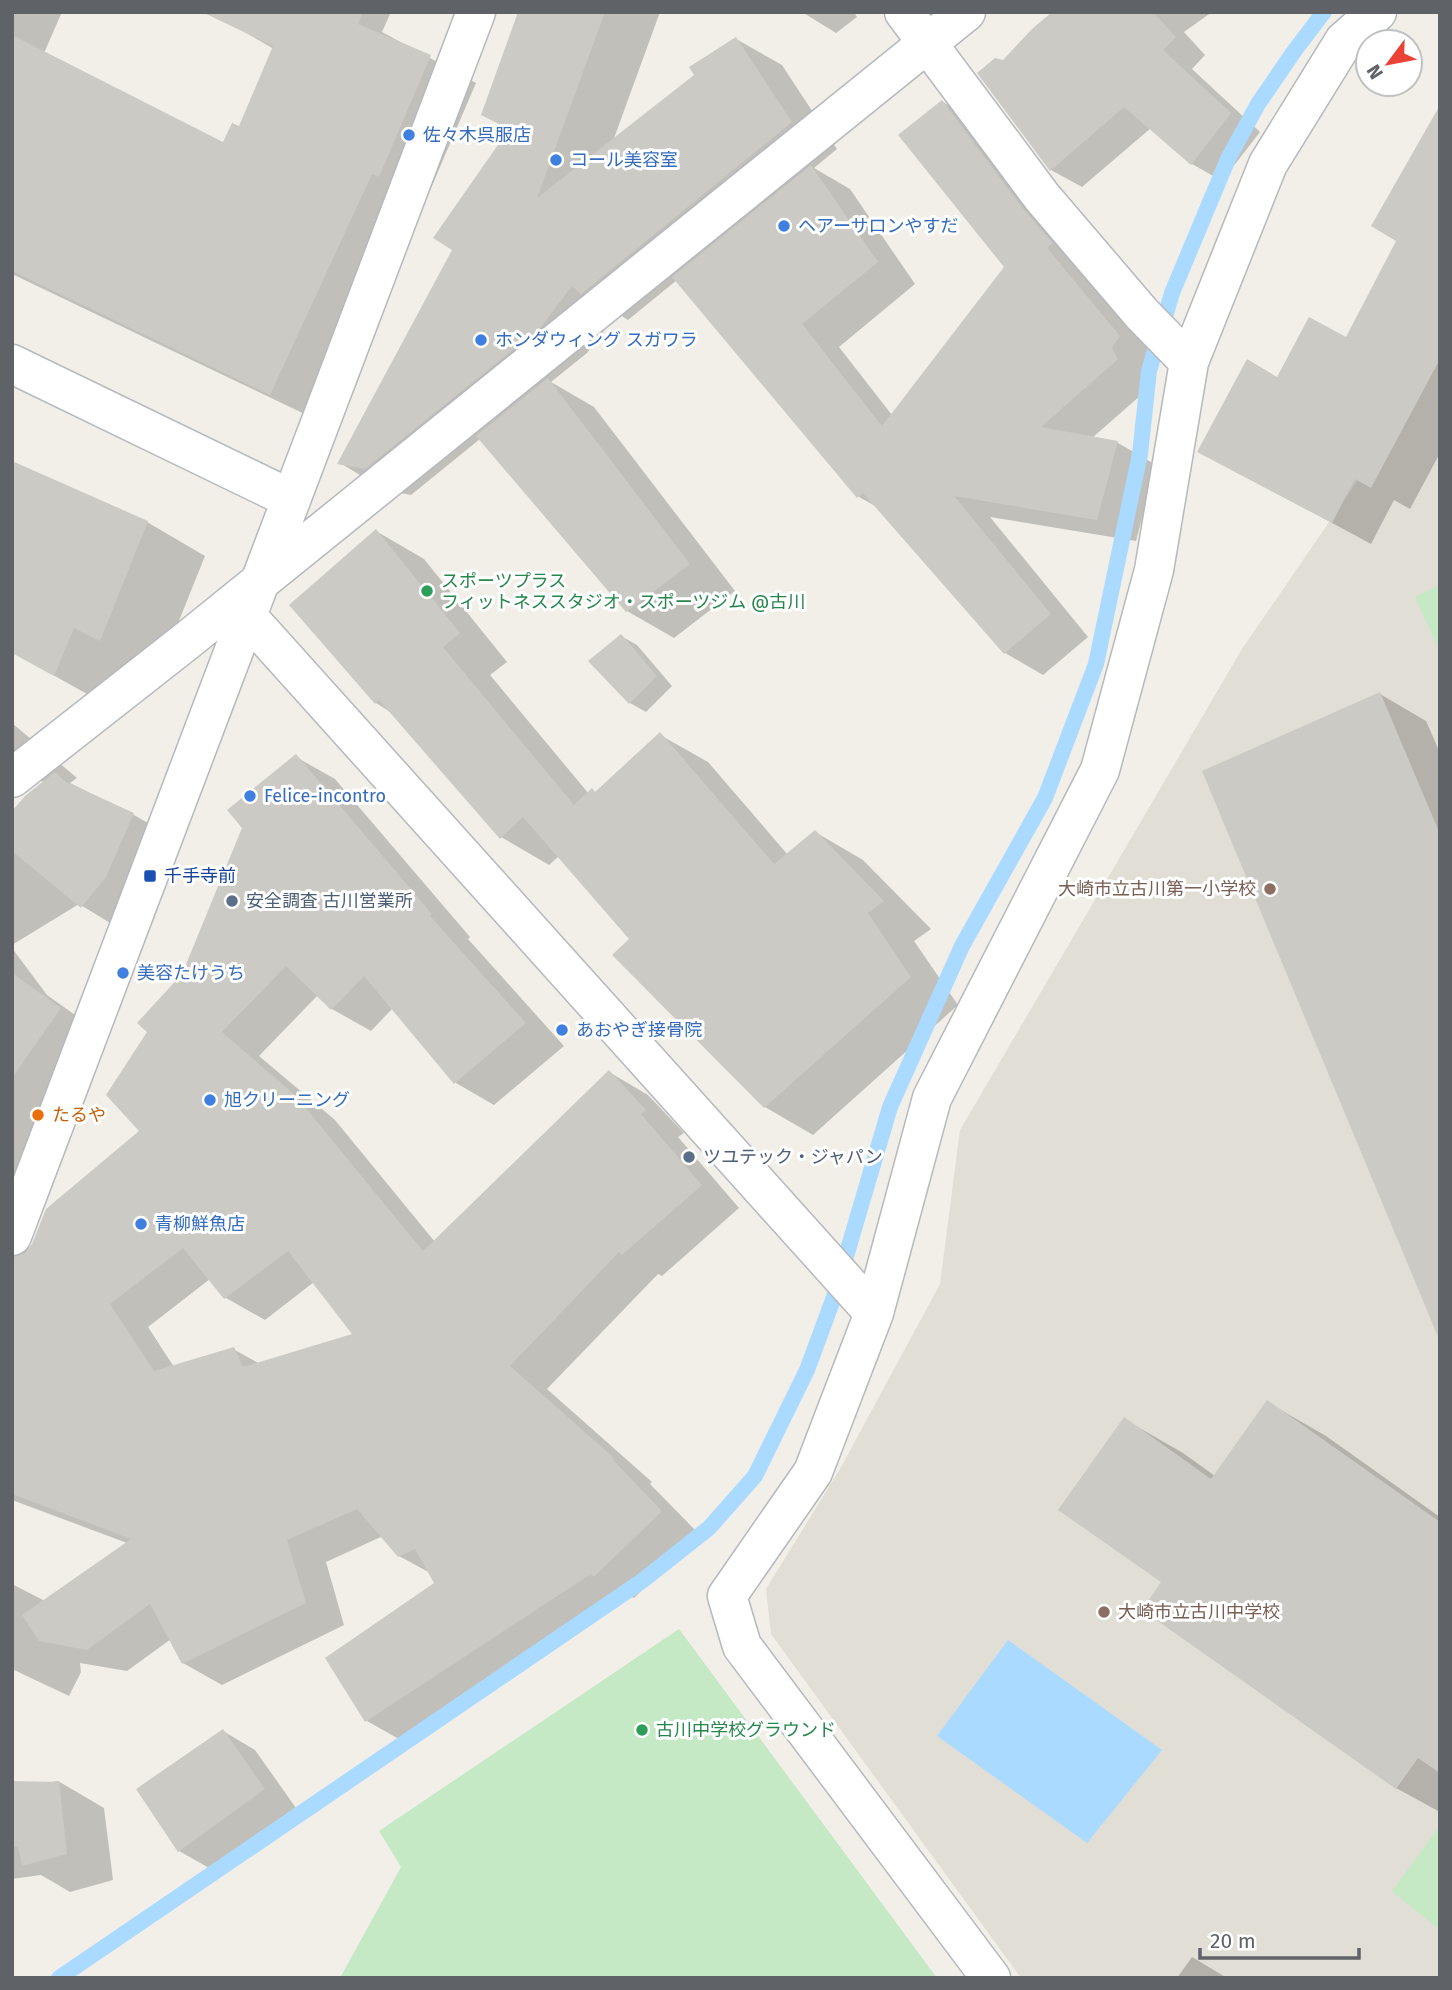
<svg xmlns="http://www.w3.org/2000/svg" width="1452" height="1990" viewBox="0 0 1452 1990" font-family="'Fira Sans','Noto Sans JP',sans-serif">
<rect width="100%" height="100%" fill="#f1efe8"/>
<path fill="#e1ded6" d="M1440 360V1978H1021L771 1634 766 1589 840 1469 940 1284 960 1130 1242 649Z"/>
<path fill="#c5e8c5" d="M1440 585V652L1415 597Z
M679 1629 937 1978H340L401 1867 379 1831Z
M1440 1826V1930L1392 1891Z"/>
<path fill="#aadaff" d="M1008 1640 1162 1750 1087 1843 937 1736Z"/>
<path fill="#0003" fill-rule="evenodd" d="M12 12H62L44 53 224 145 240 128 274 49 229 23 234 12H391L382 32 476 83 425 202 419 199 317 420 12 274Z
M520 12H660L613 141 696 75 736 39 782 65 837 149 814 168 850 189 915 284 839 347 892 415 1006 267 943 102 981 124 1084 271 1158 359 1150 371 1156 382 1092 438 1118 443 1156 465 1136 541 990 517 1088 637 1043 675 1005 653 879 508 859 497 677 280 628 320 617 313 587 353 551 382 594 407 735 591 674 638 627 611 480 439 411 495 385 490 340 463 454 250 510 130 483 114Z
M802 12H854L857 17 836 33Z
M1055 12H1212L1184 32 1205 55 1192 69 1260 132 1222 181 1192 164 1151 128 1082 187 1051 170 1004 62Z
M1440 291V453L1410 509 1394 500 1371 544 1199 451 1278 379 1347 339Z
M147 522 205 556 158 673 112 708 12 652Z
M376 531 424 559 507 662 490 675 589 794 596 793 660 735 708 762 788 855 815 832 863 860 931 929 914 941 958 1005 813 1135 765 1107 632 939 559 856 549 865 501 837 392 713 376 703Z
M621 636 637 645 672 686 646 712 630 703Z
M1380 694 1426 721 1440 753V1335L1204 772Z
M12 723 77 778 70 783 134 815 172 837 120 929 79 904 12 945V814L45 782 12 774Z
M296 757 335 779 470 937 468 939 564 1046 494 1105 456 1083 393 1008 371 1031 332 1009 318 995 259 1056 335 1120 435 1242 609 1072 648 1095 684 1133 678 1137 739 1208 662 1276 658 1274 547 1389 652 1482 650 1484 699 1534 634 1598 630 1596 406 1743 367 1721 437 1583 432 1574 399 1556 383 1536 326 1562 344 1625 222 1685 183 1663 171 1639 127 1671 80 1663 81 1672 69 1696 12 1669V1584L45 1601 127 1543 12 1500V948L47 995 99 1032 26 1255 142 1131 184 975ZM210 1279 226 1298 265 1320 314 1282 355 1334 260 1364 233 1349 174 1367 148 1327Z
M1267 1402 1326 1436 1440 1517V1812L1396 1788 1164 1582 1124 1419 1183 1453 1215 1476Z
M223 1731 255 1750 296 1808 211 1869 179 1851Z
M58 1781 104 1808 113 1880 70 1892 41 1875 12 1879V1787Z
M1192 1957 1227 1978H1177Z"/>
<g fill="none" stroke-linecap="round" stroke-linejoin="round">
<path stroke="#aadaff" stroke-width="16" d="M59 1978 642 1581 709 1528 755 1476 807 1370 834 1297 890 1107 962 946 1045 798 1096 664 1140 454 1149 371 1172 293 1228 159 1258 104 1295 50 1324 12"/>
</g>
<path fill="#cccac5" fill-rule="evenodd" d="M202 12H363L358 24 431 55 379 177 372 174 270 395 12 271V35L223 142 232 123 239 126 273 46Z
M518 12H605L537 198 694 75 689 67 736 37 792 122 581 294 572 286 541 327 365 469 337 464 452 250 433 238 509 129 481 115Z
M1052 12H1153L1176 37 1163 50 1231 113 1191 165 1124 107 1050 171 977 73 995 58 1003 60 1032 29Z
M942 100 1024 210 1053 243 1047 248 1120 336 1112 348 1118 359 1041 427 1118 441 1097 520 954 496 1051 614 1004 654 863 493 857 498 672 277 811 165 878 262 802 324 882 426 1004 267 898 135Z
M1440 105V359L1371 488 1355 479 1332 523 1197 452 1247 359 1277 377 1309 317 1346 337 1396 241 1371 226Z
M548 378 690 564 626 612 476 436Z
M12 461 148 521 100 641 74 628 54 676 12 653Z
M376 529 460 633 443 647 574 805 592 788 595 792 660 732 774 864 815 830 884 901 868 913 911 977 764 1108 612 955 629 939 523 817 500 839 379 700 375 704 289 605Z
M621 634 657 676 629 704 588 661Z
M1380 692 1440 834 1439 1339 1202 771Z
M296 754 432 914 430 916 526 1023 454 1084 364 976 331 1010 286 966 222 1032 296 1096 423 1251 609 1070 646 1110 641 1114 702 1185 622 1255 619 1252 510 1366 614 1458 613 1460 662 1511 594 1577 591 1574 365 1722 325 1658 434 1583 415 1549 398 1557 357 1509 287 1540 306 1603 182 1664 150 1604 87 1650 39 1641 22 1615 131 1539 12 1494V1257L25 1253 32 1244 46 1209 139 1131 106 1095 147 1032 137 1023 182 974 242 828 227 810ZM183 1248 224 1299 288 1251 352 1334 243 1367 234 1347 154 1371 110 1304Z
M55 772 66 782 134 813 106 877 81 908 12 851V811L26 795Z
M12 973 61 1008 12 1078Z
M1267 1400 1440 1522V1773L1418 1758 1396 1789 1142 1610 1161 1582 1058 1510 1124 1417 1211 1479Z
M223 1729 265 1789 178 1852 136 1789Z
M12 1781 59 1782 67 1854 22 1866 18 1846 12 1847Z"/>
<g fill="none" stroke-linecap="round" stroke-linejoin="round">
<g stroke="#b5b8bc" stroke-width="41">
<path id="street" d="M904 12 1042 197 1142 314 1189 362
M246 615 874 1313
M12 778 189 639 966 12
M12 1236 476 12
M991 1978 742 1646 727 1596 813 1472 874 1313 932 1098 1100 770 1154 570 1189 362 1268 164 1344 41 1377 12"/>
</g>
<g stroke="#b6babf" stroke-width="41">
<path id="secondary" d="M12 364 291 499"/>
</g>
<use href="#street" stroke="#fff" stroke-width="38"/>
<use href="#secondary" stroke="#fff" stroke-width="38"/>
</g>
<g fill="#3f7fe0" stroke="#fff" stroke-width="2.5">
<circle cx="409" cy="135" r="7"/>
<circle cx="556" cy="160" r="7"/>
<circle cx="784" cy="226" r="7"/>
<circle cx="481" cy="340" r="7"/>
<circle cx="250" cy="796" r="7"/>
<circle cx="123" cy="973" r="7"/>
<circle cx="562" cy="1030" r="7"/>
<circle cx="210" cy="1100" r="7"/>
<circle cx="141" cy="1224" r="7"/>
</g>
<g fill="#2e9e5b" stroke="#fff" stroke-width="2.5">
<circle cx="427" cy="591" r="7"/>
<circle cx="642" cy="1730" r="7"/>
</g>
<rect fill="#1a4fb4" stroke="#fff" stroke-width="2.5" x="143" y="869" width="14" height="14" rx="3.5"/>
<g fill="#8d6e63" stroke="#fff" stroke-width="2.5">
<circle cx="1270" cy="889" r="7"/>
<circle cx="1104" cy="1612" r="7"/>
</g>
<g fill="#5c6f8a" stroke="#fff" stroke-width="2.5">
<circle cx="232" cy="901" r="7"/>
<circle cx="689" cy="1157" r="7"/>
</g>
<circle fill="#e8710a" stroke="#fff" stroke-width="2.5" cx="38" cy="1115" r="7"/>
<g text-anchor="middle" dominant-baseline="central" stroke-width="6" stroke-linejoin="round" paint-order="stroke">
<g font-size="18" fill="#366cbe" stroke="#fff" text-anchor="start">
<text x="423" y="135">佐々木呉服店</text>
<text x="570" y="160">コール美容室</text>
<text x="798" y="226">ヘアーサロンやすだ</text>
<text x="495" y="340">ホンダウィング スガワラ</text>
<text x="264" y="796">Felice-incontro</text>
<text x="137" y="973">美容たけうち</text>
<text x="576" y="1030">あおやぎ接骨院</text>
<text x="224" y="1100">旭クリーニング</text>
<text x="155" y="1224">青柳鮮魚店</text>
</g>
<g font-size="18" fill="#27864d" stroke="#fff" text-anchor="start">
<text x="441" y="581">スポーツプラス<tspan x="441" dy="21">フィットネススタジオ・スポーツジム @古川</tspan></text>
<text x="656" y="1730">古川中学校グラウンド</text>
</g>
<g font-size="18" fill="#164399" stroke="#fff" text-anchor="start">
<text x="164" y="876">千手寺前</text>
</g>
<g font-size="18" fill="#785e54" stroke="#fff" text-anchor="end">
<text x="1256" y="889">大崎市立古川第一小学校</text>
<text x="1118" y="1612" text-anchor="start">大崎市立古川中学校</text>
</g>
<g font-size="18" fill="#4e5e75" stroke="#fff" text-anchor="start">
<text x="246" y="901">安全調査 古川営業所</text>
<text x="703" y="1157">ツユテック・ジャパン</text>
</g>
<g font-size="18" fill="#c56008" stroke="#fff" text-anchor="start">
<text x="52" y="1115">たるや</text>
</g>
</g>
<rect width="1452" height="1990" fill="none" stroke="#5f6368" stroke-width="28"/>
<g transform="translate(1389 63) rotate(238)"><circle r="33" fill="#ffffff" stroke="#bfc1c3" stroke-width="2"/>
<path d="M0-5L12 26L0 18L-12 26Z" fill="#ea4335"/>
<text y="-10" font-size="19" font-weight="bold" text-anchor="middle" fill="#5f6368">N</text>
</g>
<path d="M1200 1948v10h159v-10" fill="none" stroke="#5f6368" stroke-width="3.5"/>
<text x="1210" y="1948" font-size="21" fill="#5f6368" stroke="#ffffff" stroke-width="5" paint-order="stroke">20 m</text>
</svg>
